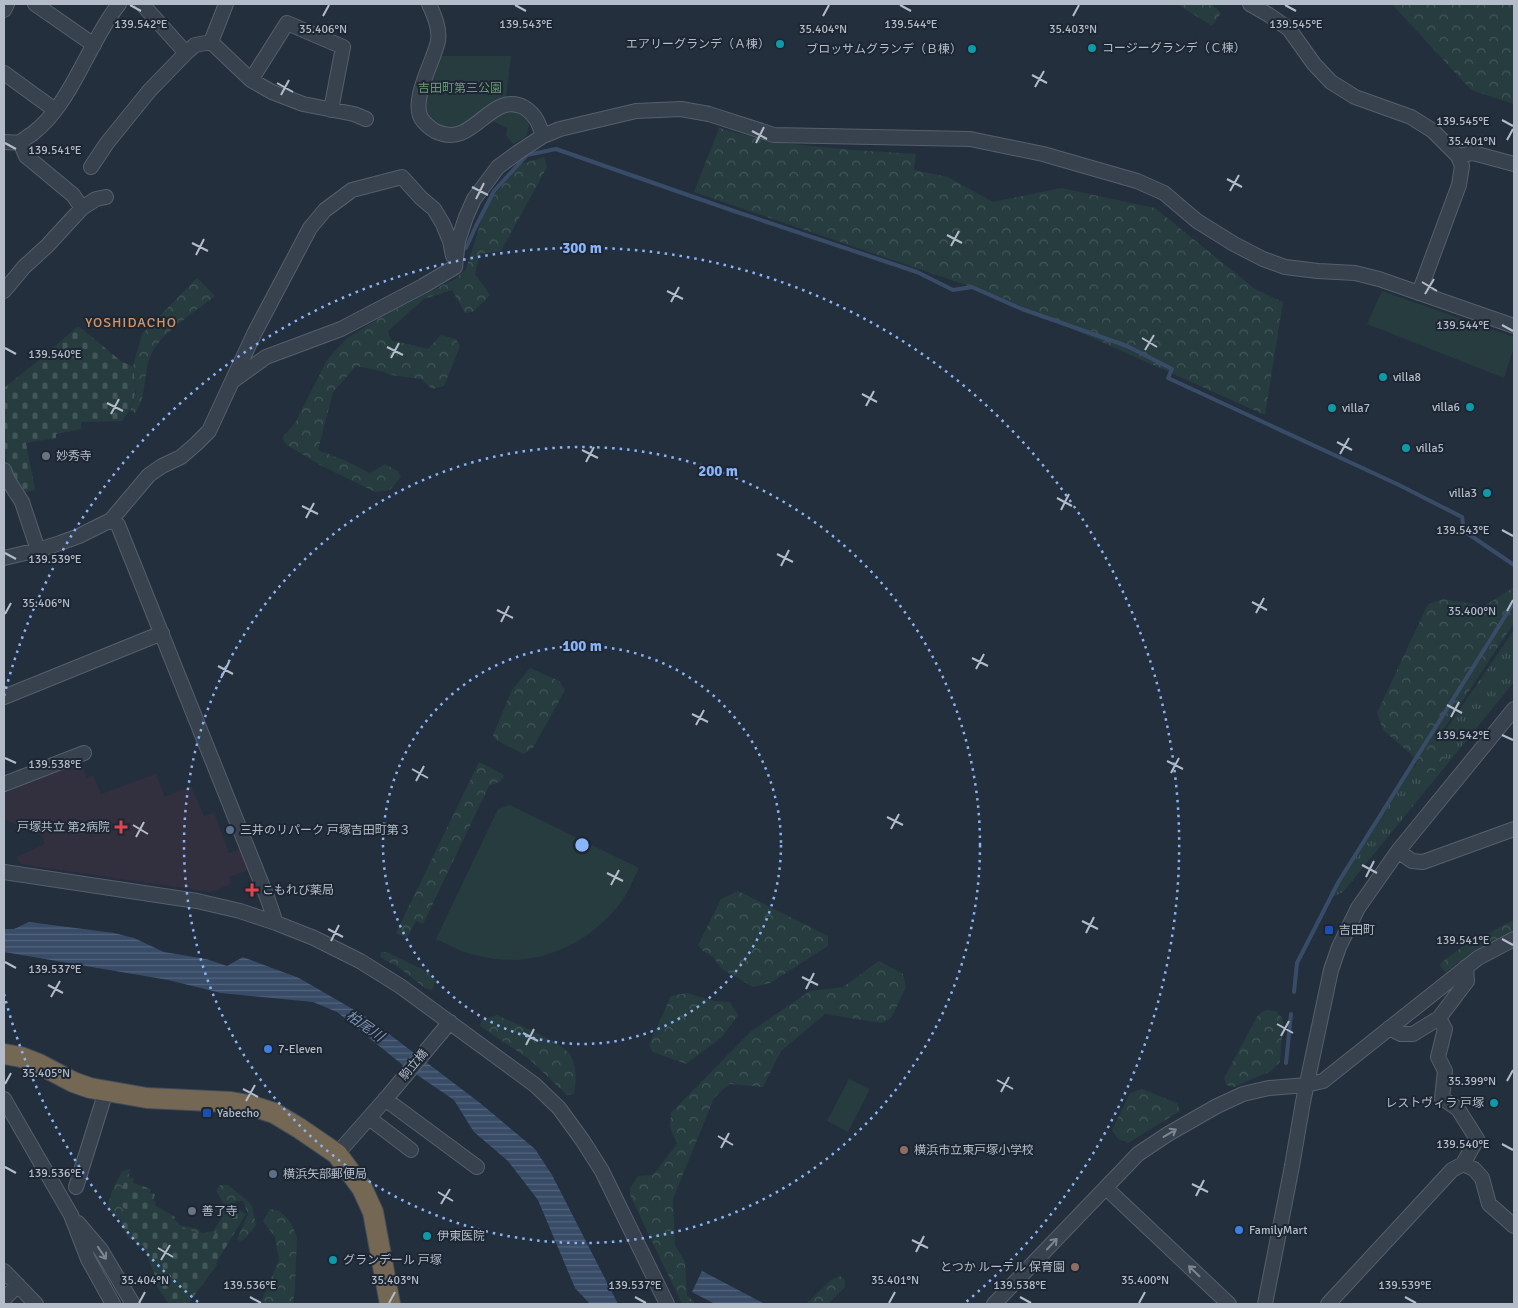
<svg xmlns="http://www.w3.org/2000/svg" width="1518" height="1308" viewBox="0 0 1518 1308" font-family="Signika,'Noto Sans JP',sans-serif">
<defs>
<pattern id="grass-tufts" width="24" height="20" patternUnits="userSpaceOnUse" patternTransform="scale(1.25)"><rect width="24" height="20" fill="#263c3f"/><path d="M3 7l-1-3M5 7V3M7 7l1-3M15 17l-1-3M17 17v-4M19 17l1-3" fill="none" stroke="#435659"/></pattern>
<pattern id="forest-crowns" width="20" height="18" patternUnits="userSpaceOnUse" patternTransform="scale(1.25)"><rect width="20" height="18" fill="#263c3f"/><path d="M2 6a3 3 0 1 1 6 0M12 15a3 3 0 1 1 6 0" fill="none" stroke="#435659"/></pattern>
<pattern id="cemetery-stones" width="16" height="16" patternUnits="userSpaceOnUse" patternTransform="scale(1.25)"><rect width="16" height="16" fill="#263c3f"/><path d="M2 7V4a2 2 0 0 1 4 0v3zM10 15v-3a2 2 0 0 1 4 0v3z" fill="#435659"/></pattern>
<pattern id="water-rules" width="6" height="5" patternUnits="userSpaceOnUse" patternTransform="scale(1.25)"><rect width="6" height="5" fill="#394c67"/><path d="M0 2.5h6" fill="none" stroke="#53647b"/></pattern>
</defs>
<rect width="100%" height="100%" fill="#242f3e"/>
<path fill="#32303f" d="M74 760 81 762 87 778 93 775 101 794 156 774 165 797 191 786 204 816 214 813 229 853 243 848 251 869 229 877 231 884 211 892 20 864 17 857 45 844 41 835 4 819V788Z"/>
<path fill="url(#grass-tufts)" d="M1514 630V682L1343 892 1330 898V892L1408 770 1426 759Z"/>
<path fill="url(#forest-crowns)" d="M1177 4H1212L1221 13 1212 26Z
M1392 4H1514V104L1471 90Z
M719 128 771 142 853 150 916 154 914 170 948 177 993 202 1061 188 1155 208 1255 289 1283 302 1265 415 1001 297 694 192Z
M544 157 547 167 501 251 480 254 475 274 490 295 473 312 465 313 452 290 424 299 388 331 391 340 428 349 441 335 456 339 460 346 444 386 432 389 421 379 391 375 381 371 356 366 333 392 318 450 346 461 370 473 385 464 398 471 401 477 390 490 375 492 320 465 287 445 282 438 295 423 327 360 346 339 384 315 455 279 466 269 487 203 521 164Z
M197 278 215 296C196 311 158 335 150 357 143 375 147 398 135 413L130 411 136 393 133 366 142 334Z
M1514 587V623L1443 730 1446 756 1429 776 1421 773 1411 754 1383 730 1377 713 1428 604 1443 599 1484 606Z
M530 668 559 681 565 690 533 748 524 754 496 740 493 735 512 690Z
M479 762 504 775 501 781 489 786 423 924 416 921 407 938 396 933Z
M738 891 828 936V946L770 983 753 987 722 969 713 957 703 951 698 945 721 899Z
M1514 920V935C1488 943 1468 955 1446 972L1443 970 1440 965 1442 962 1462 947Z
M381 952H387L428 972 436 980 432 990 425 988 398 967 380 957Z
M879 961 903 974 906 987 891 1018 882 1023 825 1014 781 1051 763 1087 729 1084 714 1098 673 1199 675 1245 685 1262 687 1295 696 1304H682L630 1195V1188L638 1176 653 1175 677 1144 670 1127 671 1113 750 1032 810 991 843 987Z
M687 993 714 1001 730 1002 738 1015 722 1037 686 1064 653 1052 649 1045 671 996Z
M1266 1010 1276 1011 1283 1019 1280 1062 1271 1071 1234 1087 1226 1085 1224 1078 1258 1015Z
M497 1015C512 1022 565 1043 571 1056 577 1069 576 1081 574 1094L567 1095 529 1059 480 1026 482 1020Z
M1142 1089 1177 1103 1180 1111 1128 1143 1117 1138 1112 1130 1130 1093Z
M130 1169 125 1204 169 1214 180 1225 198 1229 202 1233 213 1231 221 1219 224 1204 216 1191 220 1185H228L244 1198 252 1206 256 1225 245 1239 240 1241 237 1239 248 1214 243 1201H236L231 1208 229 1222 206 1249C174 1239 130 1233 107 1208L112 1191 122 1171Z
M270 1209 279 1211 290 1221 297 1237 295 1287 293 1304H260L279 1260 275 1237 263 1221Z
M840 1276 845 1280V1287L828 1304H806L831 1280Z"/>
<path fill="url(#cemetery-stones)" d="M77 327 81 328 122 362 133 366C136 391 138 400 122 421L81 422V429L56 434V438L26 443 35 490 22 493 11 473 5 457 4 388 44 356Z
M126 1176 134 1179 133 1183 151 1189 150 1193 155 1194 153 1201 156 1202 155 1205 175 1217 172 1223 212 1239 231 1204 246 1214 216 1263 217 1265 188 1304H169L155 1284 153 1285 151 1278 155 1276 143 1245 138 1247 133 1238 129 1240 120 1221 131 1215 118 1202Z"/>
<path fill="#263c3f" d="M438 56H511L506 98 459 127 449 129 437 125 427 118 425 106V96Z
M508 109C528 112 533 118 526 137L513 144 506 135 507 128 490 120Z
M1382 291 1514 337V347L1504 378 1367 324Z
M510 805 639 868C633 880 627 895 619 905 583 950 527 971 471 954 459 951 447 944 436 939L498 809Z
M849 1079 870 1089 848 1132 827 1121Z"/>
<path fill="url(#water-rules)" d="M29 922 114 933 134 938 164 952 206 959 227 966 243 957 299 978 368 1018 480 1103 535 1149 552 1175 618 1304H590L575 1288 538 1200 508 1161 474 1132 454 1100 404 1066 337 1012 313 1002 221 993 168 980 4 952V929H14Z
M702 1271 763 1303 762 1304H715L692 1292Z"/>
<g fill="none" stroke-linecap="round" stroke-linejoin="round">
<path stroke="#394c67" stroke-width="4" d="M466 248 476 226 494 191 527 155 556 149 731 210 917 272 953 290 972 287 1022 309 1127 346 1172 369 1168 378 1397 484 1462 517 1464 531 1514 565
M1294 992 1297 963 1339 881 1514 602
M1286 1063 1291 1014"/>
<g stroke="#565f6c" stroke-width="16">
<path id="minor" d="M35 4 94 45
M142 4 186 53
M429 4C434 15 440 28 438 41 434 61 411 98 421 118 425 124 430 128 435 131 443 135 453 136 461 133 482 125 500 93 525 108 536 115 539 124 543 136
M1250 4 1269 15 1289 29 1314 64 1331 82 1355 97 1411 117 1433 131 1458 156 1462 166 1459 185 1419 293
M4 10 7 4
M211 42 251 80 272 92 303 104 354 114 366 119
M211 42 226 4
M4 73 55 110
M251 80 287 23 343 47 331 110
M4 142C9 142 14 143 19 142 23 141 28 136 32 134 72 104 88 43 119 4
M20 142 26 156 73 195 82 208
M1458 156 1473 153 1514 164
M91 167 107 143 150 90 186 53 195 45 211 42
M455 267 458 241 466 217 474 199 498 167 517 153 543 136 560 129 636 111 681 109 709 114 774 135 970 139 1043 154 1137 181 1164 193 1197 221 1234 244 1263 259 1285 267 1318 271 1355 273 1379 279 1514 326
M4 291 24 267 47 246 82 208 96 199 106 197
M234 380 266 357 341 329 423 286 455 267
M4 470 8 480 22 502 38 550
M111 520 118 525 267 897 276 923
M4 558 38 550 60 543 79 536 111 520 149 475 162 466 181 457 196 444 209 431 254 334 310 228 325 210 352 190 402 177 421 198 434 209 443 224 450 241 453 256
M4 697 162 633
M4 784 84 753
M1398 851 1412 861 1423 862 1514 829
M4 872 197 901 240 911 276 923 314 938 360 961 400 986 535 1085 559 1108 583 1141 602 1171 667 1304
M1439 1018 1445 1029 1438 1057 1445 1071 1442 1098 1458 1109 1477 1139 1463 1164
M1389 1028 1401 1034H1413L1439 1018 1467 981 1466 967
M4 1099 71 1215 88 1259 113 1304
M385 1099 477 1167
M369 1118 411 1150
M337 1154 389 1095 450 1022
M76 1187 106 1091
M1106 1188 1229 1304
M78 1223 101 1250 133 1304
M4 1271 36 1304
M4 1299 18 1285
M994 1304 1138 1154 1168 1134 1217 1106 1243 1094 1269 1088 1306 1085 1323 1081 1478 958 1514 939
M1265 1304 1292 1166 1303 1102 1331 970 1339 947 1358 908 1398 851 1514 709
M1328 1304 1452 1170 1463 1164 1474 1169 1482 1178 1489 1204 1514 1226"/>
</g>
<g stroke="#434c59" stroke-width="22">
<path id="highway" d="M4 1054 21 1057 39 1064 73 1082 90 1088 147 1098 231 1102 249 1105 274 1113 299 1128 337 1154 362 1188 373 1212 390 1304"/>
</g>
<use href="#minor" stroke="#38414e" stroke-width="14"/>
<use href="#highway" stroke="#746855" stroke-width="20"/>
</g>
<defs><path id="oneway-shaft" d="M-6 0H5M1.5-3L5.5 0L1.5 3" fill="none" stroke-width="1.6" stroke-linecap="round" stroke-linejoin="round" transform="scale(1.25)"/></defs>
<g stroke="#7c8592">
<use href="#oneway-shaft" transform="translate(1170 1133) rotate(-31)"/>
<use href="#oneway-shaft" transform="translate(1052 1244) rotate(-47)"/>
<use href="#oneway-shaft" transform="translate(102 1253) rotate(56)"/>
<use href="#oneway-shaft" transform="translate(1194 1271) rotate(-136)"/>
</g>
<path fill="none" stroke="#b4bcc9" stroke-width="2" d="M130 5 141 11M515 5 526 11M900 5 911 11M1285 5 1296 11M323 16 329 5M823 16 829 5M1073 16 1079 5M1032 75 1047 83M277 83 293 92M1035 87 1044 71M281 95 289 80M1502 120 1513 126M752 131 767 139M1507 140 1513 129M5 143 16 149M756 143 764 127M1227 179 1242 187M472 187 488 195M1230 191 1239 175M476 199 484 183M947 235 962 243M192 243 208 251M951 246 959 231M196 255 204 239M1422 282 1437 291M667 291 683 299M1425 294 1434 279M671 302 679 287M1502 325 1513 331M1142 338 1157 347M387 347 403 355M5 348 16 354M1145 350 1154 335M391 358 399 343M862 394 877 402M107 403 123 411M866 406 874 391M111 414 119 399M1337 442 1352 450M582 450 598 458M1340 454 1349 438M586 462 594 447M1057 498 1072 506M302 506 318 514M1061 510 1069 494M306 518 314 503M1502 530 1513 536M5 553 16 559M777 554 793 562M781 566 789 550M1252 602 1267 610M497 610 513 618M1507 611 1513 600M1256 613 1264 598M5 614 11 603M501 622 509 606M972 658 988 666M218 666 233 674M976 669 984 654M221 678 229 662M1447 705 1462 713M692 714 708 722M1451 717 1459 702M696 725 704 710M1502 735 1513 740M5 758 16 763M1167 761 1183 769M412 769 428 778M1171 773 1179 758M416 781 424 766M887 817 903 825M133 825 148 834M891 829 899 814M136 837 144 822M1362 865 1377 873M607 873 623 881M1366 877 1374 861M611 885 619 870M1082 921 1098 929M328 929 343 937M1086 933 1094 917M1502 939 1513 945M331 941 339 925M5 962 16 968M802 977 818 985M48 985 63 993M806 989 814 973M51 997 60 981M1277 1024 1293 1033M523 1033 538 1041M1281 1036 1289 1021M526 1045 534 1029M997 1080 1013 1089M1507 1081 1513 1070M5 1084 11 1073M243 1089 258 1097M1001 1092 1009 1077M246 1101 255 1085M718 1136 733 1145M1502 1144 1513 1150M721 1148 729 1133M5 1167 16 1173M1192 1184 1208 1192M438 1192 453 1201M1196 1196 1204 1180M441 1204 450 1189M912 1240 928 1248M158 1248 173 1257M916 1252 924 1236M161 1260 170 1245M250 1297 261 1303M635 1297 646 1303M1020 1297 1031 1303M1405 1297 1416 1303M139 1303 145 1292M389 1303 395 1292M889 1303 895 1292M1139 1303 1145 1292"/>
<g fill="none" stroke="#8ab4f8" stroke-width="2.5" stroke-dasharray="2.5 5">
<circle cx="582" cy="845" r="199"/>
<circle cx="582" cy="845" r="398"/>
<path d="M198 1302A597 597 0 0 1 4 994M4 696A597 597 0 1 1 966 1302"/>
</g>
<g fill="#0f9aa8" stroke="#1d2633" stroke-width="2">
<circle cx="780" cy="44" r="5"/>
<circle cx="1092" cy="48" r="5"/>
<circle cx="972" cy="49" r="5"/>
<circle cx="1383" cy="377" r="5"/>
<circle cx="1470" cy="407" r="5"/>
<circle cx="1332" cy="408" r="5"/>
<circle cx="1406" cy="448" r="5"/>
<circle cx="1487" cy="493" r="5"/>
<circle cx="1494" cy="1103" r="5"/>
<circle cx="427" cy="1236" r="5"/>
<circle cx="333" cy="1260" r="5"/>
</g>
<g fill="#6b7280" stroke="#1d2633" stroke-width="2">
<circle cx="46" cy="456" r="5"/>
<circle cx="192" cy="1211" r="5"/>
</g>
<g fill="#e0444e" stroke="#1d2633" stroke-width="2">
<path d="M118.5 819.5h5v5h5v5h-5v5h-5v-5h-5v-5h5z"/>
<path d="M249.5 882.5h5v5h5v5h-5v5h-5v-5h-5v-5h5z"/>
</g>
<g fill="#5c6f8a" stroke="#1d2633" stroke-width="2">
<circle cx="230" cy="830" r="5"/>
<circle cx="273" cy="1174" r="5"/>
</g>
<g fill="#1a4fb4" stroke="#1d2633" stroke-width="2">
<rect x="1324" y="925" width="10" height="10" rx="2.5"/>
<rect x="202" y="1108" width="10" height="10" rx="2.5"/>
</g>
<g fill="#3f7fe0" stroke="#1d2633" stroke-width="2">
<circle cx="268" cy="1049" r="5"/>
<circle cx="1239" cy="1230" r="5"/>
</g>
<g fill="#8d6e63" stroke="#1d2633" stroke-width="2">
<circle cx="904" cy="1150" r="5"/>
<circle cx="1075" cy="1267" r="5"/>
</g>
<g text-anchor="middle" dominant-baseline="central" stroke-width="4" stroke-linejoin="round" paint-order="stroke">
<g font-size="12" fill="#b4bcc9" stroke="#1d2633" text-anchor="start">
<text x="770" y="44" text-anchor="end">エアリーグランデ（Ａ棟）</text>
<text x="1102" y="48">コージーグランデ（Ｃ棟）</text>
<text x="962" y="49" text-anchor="end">ブロッサムグランデ（Ｂ棟）</text>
<text x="1393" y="377">villa8</text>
<text x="1460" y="407" text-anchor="end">villa6</text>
<text x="1342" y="408">villa7</text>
<text x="1416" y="448">villa5</text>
<text x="56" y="456">妙秀寺</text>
<text x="1477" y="493" text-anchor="end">villa3</text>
<text x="110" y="827" text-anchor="end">戸塚共立 第2病院</text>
<text x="240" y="830">三井のリパーク 戸塚吉田町第３</text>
<text x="262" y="890">こもれび薬局</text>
<text x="1339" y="930">吉田町</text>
<text x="278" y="1049">7-Eleven</text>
<text x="1484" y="1103" text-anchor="end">レストヴィラ 戸塚</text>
<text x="217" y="1113">Yabecho</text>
<text x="914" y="1150">横浜市立東戸塚小学校</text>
<text x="283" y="1174">横浜矢部郵便局</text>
<text x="202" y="1211">善了寺</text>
<text x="1249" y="1230">FamilyMart</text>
<text x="437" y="1236">伊東医院</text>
<text x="343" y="1260">グランデール 戸塚</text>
<text x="1065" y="1267" text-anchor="end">とつか ルーテル 保育園</text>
</g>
<g font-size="12" fill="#6b9a76" stroke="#1d2633">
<text x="460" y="88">吉田町第三公園</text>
</g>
<g font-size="12" fill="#b4bcc9" stroke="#1d2633">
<text transform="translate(414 1065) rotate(-50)">駒立橋</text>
</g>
<g font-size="14" letter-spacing="1" fill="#d59563" stroke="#1d2633">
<text x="131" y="322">YOSHIDACHO</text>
</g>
<g font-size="14" font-style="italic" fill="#7c92b1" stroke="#1d2633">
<text transform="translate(365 1026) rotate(35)">柏尾川</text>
</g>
</g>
<g font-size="12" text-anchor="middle" fill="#b4bcc9" stroke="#1d2633" stroke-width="4" stroke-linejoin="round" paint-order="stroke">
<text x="1296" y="28">139.545°E</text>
<text x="141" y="28">139.542°E</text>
<text x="526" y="28">139.543°E</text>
<text x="911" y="28">139.544°E</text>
<text x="323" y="33">35.406°N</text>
<text x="823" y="33">35.404°N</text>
<text x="1073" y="33">35.403°N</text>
<text x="1463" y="125">139.545°E</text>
<text x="1472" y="145">35.401°N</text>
<text x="55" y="154">139.541°E</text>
<text x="1463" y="329">139.544°E</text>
<text x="55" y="358">139.540°E</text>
<text x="1463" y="534">139.543°E</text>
<text x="55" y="563">139.539°E</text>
<text x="46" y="607">35.406°N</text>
<text x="1472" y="615">35.400°N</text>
<text x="1463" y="739">139.542°E</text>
<text x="55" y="768">139.538°E</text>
<text x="1463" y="944">139.541°E</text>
<text x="55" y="973">139.537°E</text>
<text x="46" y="1077">35.405°N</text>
<text x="1472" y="1085">35.399°N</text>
<text x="1463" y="1148">139.540°E</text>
<text x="55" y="1177">139.536°E</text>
<text x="145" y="1284">35.404°N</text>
<text x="395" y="1284">35.403°N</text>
<text x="895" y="1284">35.401°N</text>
<text x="1145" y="1284">35.400°N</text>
<text x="250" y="1289">139.536°E</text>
<text x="635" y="1289">139.537°E</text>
<text x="1020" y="1289">139.538°E</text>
<text x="1405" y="1289">139.539°E</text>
</g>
<circle cx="582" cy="845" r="8" fill="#8ab4f8" stroke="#1d2633" stroke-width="2.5"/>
<g font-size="15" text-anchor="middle" font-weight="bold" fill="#8ab4f8" stroke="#1d2633" stroke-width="4" stroke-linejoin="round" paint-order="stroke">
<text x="582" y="253">300 m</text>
<text x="718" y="476">200 m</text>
<text x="582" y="651">100 m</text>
</g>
<rect width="1518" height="1308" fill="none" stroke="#b4bcc9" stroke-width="10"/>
</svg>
